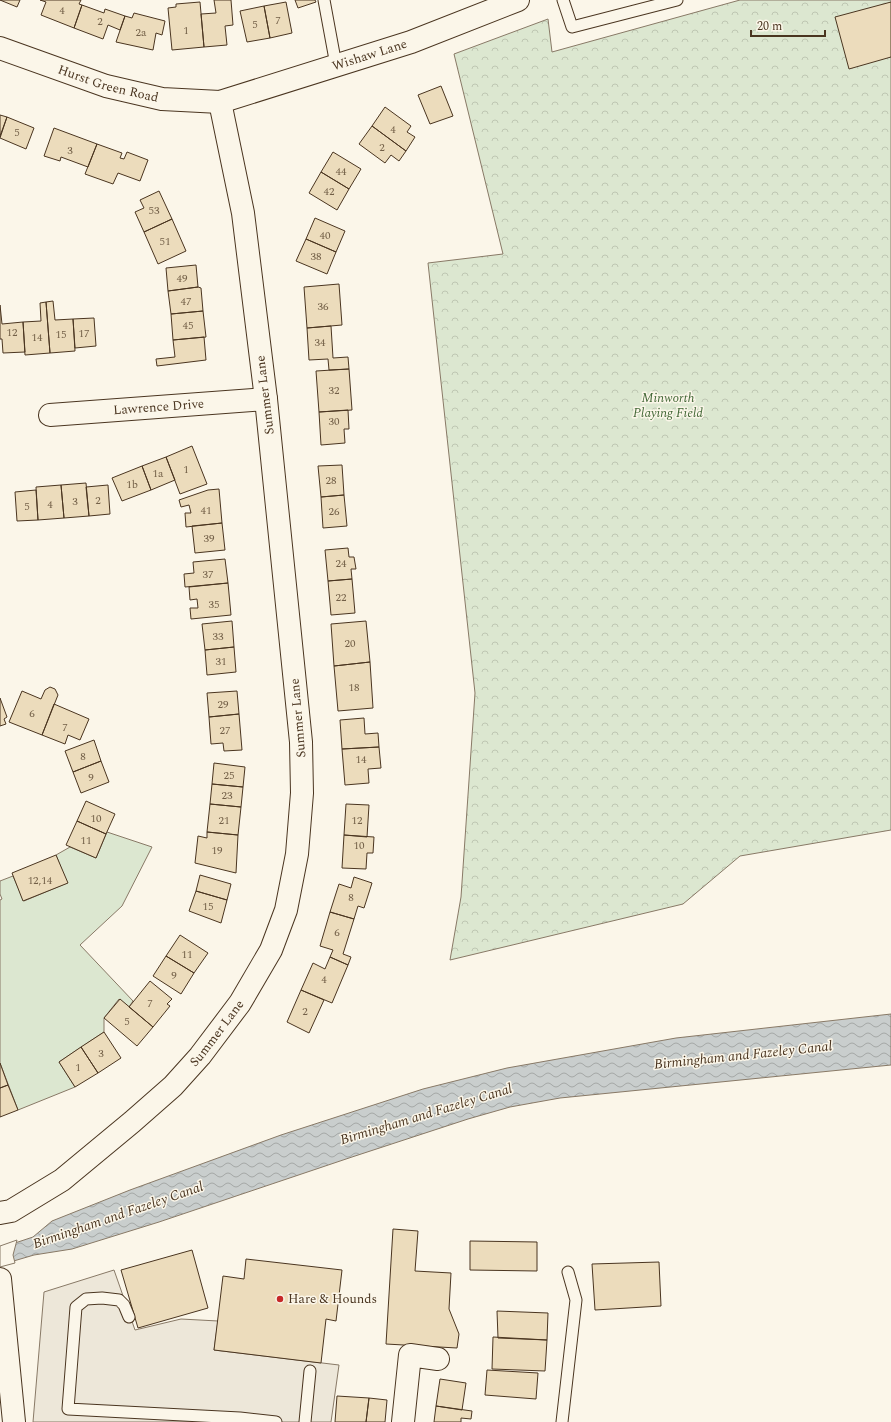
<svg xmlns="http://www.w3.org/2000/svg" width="891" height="1422" viewBox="0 0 891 1422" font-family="Spectral,serif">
<defs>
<pattern id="forest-crowns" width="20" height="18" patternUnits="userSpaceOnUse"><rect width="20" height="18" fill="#dce7d0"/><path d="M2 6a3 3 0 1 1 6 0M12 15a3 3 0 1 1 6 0" fill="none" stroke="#bec7b2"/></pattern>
<pattern id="water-waves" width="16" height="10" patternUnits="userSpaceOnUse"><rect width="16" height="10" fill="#c9cecd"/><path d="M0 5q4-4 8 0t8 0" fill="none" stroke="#a5a8a6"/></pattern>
</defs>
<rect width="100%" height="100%" fill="#fbf6e9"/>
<path fill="#dce7d0" stroke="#887966" d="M107 832 152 847 122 906 80 945 133 1001 129 1007 119 999 104 1018V1032L59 1062 75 1087 18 1110 0 1063V900L2 899 0 894V881L13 876 24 901 67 883 56 855 70 847 96 858Z"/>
<path fill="url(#forest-crowns)" stroke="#887966" d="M740 0H891V830L740 856 683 904 450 960 461 897 475 693 428 263 503 254 454 54 548 19 552 52Z"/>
<path fill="#ede7d9" stroke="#887966" d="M114 1270 135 1330 181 1319 218 1321 214 1350 339 1365 331 1422H33L44 1292Z"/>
<path fill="url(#water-waves)" stroke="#887966" d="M891 1014V1065L560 1098 510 1107 468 1119 352 1157 159 1222 72 1249 34 1255 0 1265V1248L33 1237 52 1221 130 1190 281 1135 423 1089 507 1068 676 1038Z"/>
<path fill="#fbf6e9" stroke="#887966" d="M17 1240 13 1255 15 1263 0 1267V1246Z"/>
<path fill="#ecdcbc" stroke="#4a3520" d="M0 0H20L17 7Z
M40 0H81L79 4 82 5 74 28 41 15 46 2Z
M214 0H231L233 25 225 26 227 45 204 47 201 14 216 13Z
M295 0H315L316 2 298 8Z
M200 2 204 47 172 50 168 8 176 7V4Z
M286 2 292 33 270 38 264 6Z
M891 2V57L849 69 835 17Z
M82 5 104 13 105 9 125 16 120 30 108 25 103 39 74 28Z
M264 6 270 38 247 42 240 11Z
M134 13 165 21 162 35 156 33 153 50 116 42 125 16 132 18Z
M441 86 453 116 430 124 418 95Z
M385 107 411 126 407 132 415 137 406 151 372 126Z
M0 115 7 117 0 136Z
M7 117 34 128 26 149 0 138Z
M372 126 406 151 399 161 391 155 385 163 359 144Z
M54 128 97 144 88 167 61 157 60 161 44 156Z
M97 144 122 153 120 158 124 159 127 152 148 160 140 181 118 173 113 184 85 174Z
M333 152 361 169 349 189 321 172Z
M321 172 349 189 337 210 309 193Z
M159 191 172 219 144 232 135 212 144 208 140 200Z
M315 218 345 231 336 252 306 239Z
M172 219 186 251 158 264 144 232Z
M306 239 336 252 327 274 296 261Z
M196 265 198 287 168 291 166 268Z
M339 284 342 325 307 328 304 287Z
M198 287 201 288 203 311 171 314 168 291Z
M53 301 55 320 73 319 75 351 50 353 46 302Z
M46 302 50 353 25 355 23 322 41 321 40 303Z
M0 305 2 324 23 322 25 352 3 353 2 339H0Z
M203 311 206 337 173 340 171 314Z
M94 318 96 346 75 348 73 319Z
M331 326 333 358 348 357 349 369 329 370 328 359 309 360 307 328Z
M204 337 206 360 157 366 156 359 175 357 173 340Z
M349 369 352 410 319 412 316 371Z
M348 410 349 429H344L345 443 321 445 319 412Z
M192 446 207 484 180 494 166 457Z
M166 457 175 480 151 490 142 466Z
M342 465 344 495 321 497 318 466Z
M142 466 151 490 122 501 112 478Z
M86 483 89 516 64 518 61 485Z
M61 485 64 518 38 520 36 487Z
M108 485 110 514 89 516 86 487Z
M219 489 222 523 186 527 185 513H191L189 505 181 507 179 500 208 490Z
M36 490 38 520 17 521 15 492Z
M344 495 347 526 323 528 321 497Z
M222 523 225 550 195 553 192 526Z
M348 548 349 557H354L356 569H351L352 579 328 581 325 550Z
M225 559 228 583 185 587 184 574 194 573 193 562Z
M352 579 355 613 331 615 328 581Z
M228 583 231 615 191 619 190 608H198L197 599 190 600 189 587Z
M232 621 234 647 205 650 202 624Z
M366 621 370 662 334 666 331 624Z
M234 647 236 672 207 675 205 650Z
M370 662 373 708 338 711 334 666Z
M50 687 55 689 58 695 42 735 9 722 22 691 41 699 45 690Z
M237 691 239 714 209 717 207 693Z
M0 698 7 717 4 719 6 724 0 726Z
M54 704 89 719 80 740 68 735 65 744 42 735Z
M239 714 242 750 224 751 223 743 211 744 209 717Z
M364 718 365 734 378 733 379 747 342 749 340 720Z
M94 740 101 761 73 772 65 751Z
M379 747 381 768 368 769 369 783 345 785 342 749Z
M101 761 109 782 81 793 73 772Z
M214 763 245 767 243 787 212 784Z
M212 784 243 787 241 807 210 804Z
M86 801 115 814 106 834 77 821Z
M210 804 241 807 238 835 207 832Z
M346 804 369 805 367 837 344 835Z
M77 821 106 834 96 858 66 845Z
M207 832 238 835 236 873 195 863 198 836 207 838Z
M344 835 374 837 373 853H367L366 869 342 868Z
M56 855 68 883 23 901 12 873Z
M200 875 231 884 227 900 196 891Z
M354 877 372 883 364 908 358 906 354 919 330 912 339 884 351 888Z
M196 891 227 900 221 923 189 911Z
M330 912 354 919 343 954 351 957 348 965 330 957 333 950 320 946Z
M180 935 208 953 194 973 166 956Z
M166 956 194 973 181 994 153 976Z
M330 957 348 965 332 1003 301 990 313 963 325 969Z
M150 981 172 999 167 1004 170 1006 153 1027 129 1007Z
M301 990 324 1000 309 1033 287 1022Z
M120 999 153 1027 137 1046 104 1018Z
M104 1032 121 1058 98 1073 81 1047Z
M81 1047 98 1073 75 1087 59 1062Z
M0 1063 8 1085 0 1088Z
M8 1085 18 1110 0 1117V1088Z
M393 1229 418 1231 415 1271 451 1273 449 1309 459 1334 457 1348 386 1344Z
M470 1241 537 1242V1271L470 1270Z
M192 1250 208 1308 138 1328 121 1270Z
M246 1259 342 1270 336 1321 326 1319 321 1363 214 1350 223 1276 244 1279Z
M659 1262 661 1306 595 1310 592 1264Z
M497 1311 548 1313 547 1340 498 1338Z
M493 1337 547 1340 545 1371 492 1369Z
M487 1370 538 1373 536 1399 485 1395Z
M440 1379 466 1383 462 1410 436 1406Z
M337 1396 369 1398 366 1422H335Z
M369 1398 387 1400 385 1422H366Z
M436 1406 472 1411 471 1419 461 1418V1422H434Z"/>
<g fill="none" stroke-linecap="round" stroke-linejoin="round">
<g stroke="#4a3520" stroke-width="13">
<path id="service" d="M324 0 336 65
M563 0 572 27 677 0
M129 1317 124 1305 119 1300 102 1298 86 1299 76 1307 68 1409 240 1418 276 1422
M305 1422 310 1371
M562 1422 576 1300 568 1272"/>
</g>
<g stroke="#4a3520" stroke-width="24">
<g id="minor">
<path id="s1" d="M0 48 106 86 162 99 220 102 411 42 518 0"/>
<path id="s2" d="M50 415 266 399"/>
<path id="s3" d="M0 1213 11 1211 62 1180 132 1122 173 1086 200 1056 240 1003 271 950 286 910 297 854 302 793 301 742 266 399 243 213 220 102"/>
<path d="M0 1279 14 1422"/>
<path d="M403 1422 410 1355 438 1359"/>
</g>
</g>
<use href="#service" stroke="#fbf6e9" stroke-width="11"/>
<use href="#minor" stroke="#fbf6e9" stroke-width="22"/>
</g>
<circle fill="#c62828" stroke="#fbf6e9" stroke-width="1.5" cx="280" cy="1299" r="4"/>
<g text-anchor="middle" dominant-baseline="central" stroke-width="3" stroke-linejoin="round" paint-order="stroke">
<g font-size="11" fill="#725f47">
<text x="62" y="10">4</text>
<text x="278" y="20">7</text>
<text x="100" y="21">2</text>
<text x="255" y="24">5</text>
<text x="186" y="30">1</text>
<text x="141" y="32">2a</text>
<text x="393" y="129">4</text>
<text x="17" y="132">5</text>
<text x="382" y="147">2</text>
<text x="70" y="150">3</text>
<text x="341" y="171">44</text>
<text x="329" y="191">42</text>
<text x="154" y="210">53</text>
<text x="325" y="235">40</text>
<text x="165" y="241">51</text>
<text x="316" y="256">38</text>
<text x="182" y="278">49</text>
<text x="186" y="301">47</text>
<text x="323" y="306">36</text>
<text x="188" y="325">45</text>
<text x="12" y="332">12</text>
<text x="84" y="333">17</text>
<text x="61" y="334">15</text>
<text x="37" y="337">14</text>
<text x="320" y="342">34</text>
<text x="334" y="390">32</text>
<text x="334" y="421">30</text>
<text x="186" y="469">1</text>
<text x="158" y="473">1a</text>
<text x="331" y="480">28</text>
<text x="132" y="484">1b</text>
<text x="98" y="500">2</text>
<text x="75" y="501">3</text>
<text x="50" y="504">4</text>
<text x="27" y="506">5</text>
<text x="206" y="510">41</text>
<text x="334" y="511">26</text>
<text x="209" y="538">39</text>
<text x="341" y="563">24</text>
<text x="208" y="574">37</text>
<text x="341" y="597">22</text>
<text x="214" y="604">35</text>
<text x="218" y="636">33</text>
<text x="350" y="643">20</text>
<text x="221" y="661">31</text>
<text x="354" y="687">18</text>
<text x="223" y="704">29</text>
<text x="32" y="713">6</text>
<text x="65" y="727">7</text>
<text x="225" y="730">27</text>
<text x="83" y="756">8</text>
<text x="361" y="759">14</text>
<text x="229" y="775">25</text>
<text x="91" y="777">9</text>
<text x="227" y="795">23</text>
<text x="96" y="818">10</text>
<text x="224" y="820">21</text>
<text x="357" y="820">12</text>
<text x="86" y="840">11</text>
<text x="359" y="845">10</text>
<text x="217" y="850">19</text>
<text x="40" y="880">12,14</text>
<text x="351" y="897">8</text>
<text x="208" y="906">15</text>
<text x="337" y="932">6</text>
<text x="187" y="954">11</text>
<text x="174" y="975">9</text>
<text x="324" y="979">4</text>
<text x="150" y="1003">7</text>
<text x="305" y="1011">2</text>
<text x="127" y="1021">5</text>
<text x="101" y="1053">3</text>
<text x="78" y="1067">1</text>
</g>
<g font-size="13" fill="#4a3520" stroke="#fbf6e9">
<text stroke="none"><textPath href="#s1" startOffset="385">Wishaw Lane</textPath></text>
<text stroke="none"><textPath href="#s1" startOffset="114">Hurst Green Road</textPath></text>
<text transform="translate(265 395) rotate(-97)">Summer Lane</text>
<text stroke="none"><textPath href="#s2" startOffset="109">Lawrence Drive</textPath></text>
<text transform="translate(298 718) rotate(-95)">Summer Lane</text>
<text stroke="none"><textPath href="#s3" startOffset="285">Summer Lane</textPath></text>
</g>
<g font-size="13" font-style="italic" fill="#436837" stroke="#fbf6e9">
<text x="668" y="398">Minworth<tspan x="668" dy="15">Playing Field</tspan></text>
</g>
<g font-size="13" fill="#4a3520" stroke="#fbf6e9" text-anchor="start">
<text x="288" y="1299">Hare &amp; Hounds</text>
</g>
<g font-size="14" font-style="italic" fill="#4a3520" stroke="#fbf6e9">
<text transform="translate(743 1055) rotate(-6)">Birmingham and Fazeley Canal</text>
<text transform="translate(426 1114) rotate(-17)">Birmingham and Fazeley Canal</text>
<text transform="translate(118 1215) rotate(-19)">Birmingham and Fazeley Canal</text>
</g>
</g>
<path d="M751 30v6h74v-6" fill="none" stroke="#4a3520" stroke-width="2"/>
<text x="757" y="30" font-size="12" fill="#4a3520" stroke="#fbf6e9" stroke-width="3" paint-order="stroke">20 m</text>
</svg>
